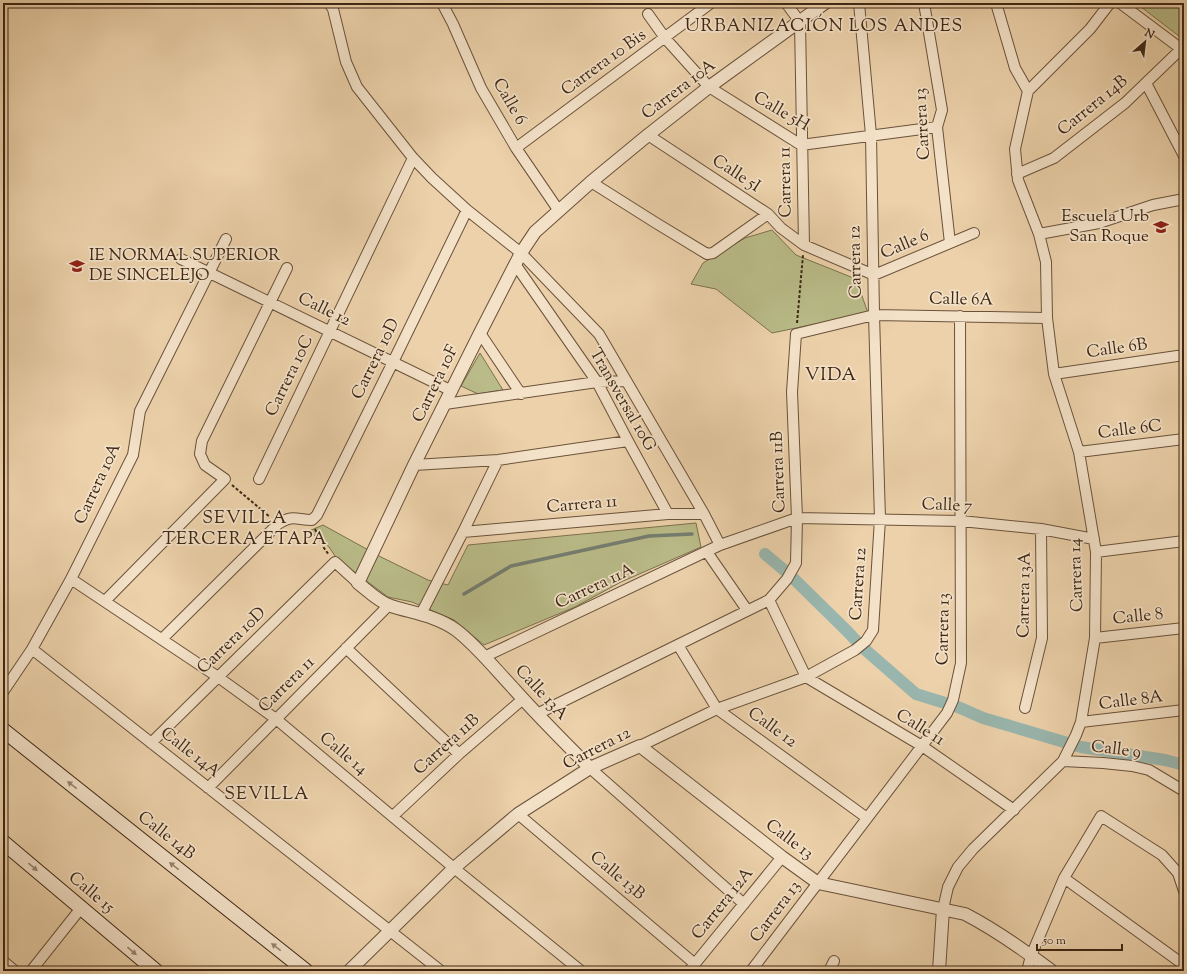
<svg xmlns="http://www.w3.org/2000/svg" width="1187" height="974" viewBox="0 0 1187 974" font-family="'Sorts Mill Goudy',serif">
<rect width="100%" height="100%" fill="#ecd1aa"/>
<filter id="stains"><feTurbulence type="fractalNoise" baseFrequency=".005" numOctaves="4"/><feColorMatrix values="0 0 0 0 .2 0 0 0 0 .09 0 0 0 0 .02 0 0 0 .5 -.17"/></filter>
<radialGradient id="worn" r=".72"><stop offset=".6" stop-color="#630" stop-opacity="0"/><stop offset="1" stop-color="#630" stop-opacity=".3"/></radialGradient>
<path fill="#b9bb88" stroke="#7c714e" d="M1136 3H1184V40Z
M772 230 796 255 856 279 868 313 772 333 716 289 691 284 703 263 745 238Z
M480 353 503 390 478 394 461 386Z
M696 523 701 547 621 582 575 607 484 645 454 620 412 602 388 597 337 559 329 547 309 531 323 525 381 557 428 580 448 585 468 545Z"/>
<g fill="none" stroke-linecap="round" stroke-linejoin="round">
<path stroke="#757d70" stroke-width="3.5" d="M464 594 511 566 649 536 692 534"/>
<path stroke="#99b6ae" stroke-width="12" d="M765 554 790 575 848 632 861 646 916 694 958 707 983 718 1081 747 1165 760 1184 765"/>
<g stroke="#6a523a" stroke-width="12">
<path id="minor" d="M329 3 333 9 346 62 357 87 413 158 432 178 467 210 521 253 599 334 704 514 720 545
M442 3 453 24 481 88 516 148 559 211
M786 3 800 22 804 245
M924 3 942 110 937 127 950 243
M996 3 1015 68 1028 91
M1120 3 1184 51
M648 14 665 38 709 87 801 145 937 127
M1146 83 1184 156
M648 135 768 214 781 228 804 245 874 275 974 233
M516 148 711 3
M1017 174 1054 158 1125 103 1181 49
M591 182 656 223 707 254 713 253 768 214
M1039 234 1099 223 1153 205 1184 199
M181 259 452 391
M515 264 597 382 628 441 668 514
M480 333 521 394
M1054 374 1184 355
M445 404 597 382 626 381
M1079 452 1184 439
M414 465 498 460 628 441
M259 479 413 158
M463 532 668 514H704
M707 552 747 610
M1096 552 1184 541
M71 579 218 677 276 719 454 868 581 971
M769 600 806 677 922 746 1014 810
M105 601 225 479 205 465 200 454 202 441 287 268
M421 614 463 532 498 460
M1095 638 1184 628
M162 639 278 524C293 514 297 520 312 520L317 515 393 362 467 210
M678 645 717 709 867 818
M346 648 459 754
M32 649 441 971
M484 657 720 545 797 518 961 521 1041 529 1094 539
M3 692 32 649 71 579 133 455 140 411 226 239
M1025 708 1042 638 1041 529
M537 714 769 600 787 579 796 563 797 518 792 392 796 334 874 315 1047 318
M1081 722 1184 710
M151 743 335 562 358 583
M640 746 717 709 806 677 855 650 866 641 873 630 880 519 874 315 871 135 859 3
M1063 761 1103 763 1132 766 1149 770 1184 791
M590 768 744 904
M208 788 389 605
M518 814 695 964
M393 816 459 754 523 699
M1064 878 1184 965
M943 909 948 887 958 867 973 849 1063 761 1076 735 1081 722 1095 638 1096 552 1079 452 1054 374 1047 318 1046 262 1039 234 1018 180 1015 149 1028 91 1090 29 1110 3
M3 961 15 971
M31 971 81 908
M689 971 782 857
M751 971 947 713 953 700 961 663 960 316
M829 971 834 961
M1027 971 1031 956 1064 878 1101 816 1162 855 1178 873 1184 891"/>
</g>
<g stroke="#6a523a" stroke-width="14">
<path id="tertiary" d="M590 768C564 742 538 716 514 689 496 670 476 645 456 630 437 616 413 613 391 606 379 602 368 591 358 583L414 465 480 333 521 253 535 232 591 182 648 135 709 87 825 3
M349 971 454 868 518 814 590 768 640 746 782 857 818 883 965 914C996 930 1024 950 1052 971
M939 971 943 909"/>
</g>
<g stroke="#3e2714" stroke-width="16">
<path id="secondary" d="M3 730 306 971
M3 842 156 971"/>
</g>
<path stroke="#3e2714" stroke-width="2" stroke-dasharray="3 2" stroke-linecap="butt" d="M797 323 803 255
M232 485 270 517
M315 529 324 548 329 555"/>
<use href="#minor" stroke="#f3e1c8" stroke-width="10"/>
<use href="#tertiary" stroke="#f3e1c8" stroke-width="12"/>
<use href="#secondary" stroke="#f3e1c8" stroke-width="14"/>
</g>
<defs><path id="oneway-solid" d="M-6-.8H1V-3.2L6.5 0L1 3.2V.8H-6Z"/></defs>
<g fill="#98846e">
<use href="#oneway-solid" transform="translate(72 785) rotate(-142)"/>
<use href="#oneway-solid" transform="translate(174 866) rotate(-142)"/>
<use href="#oneway-solid" transform="translate(33 867) rotate(40)"/>
<use href="#oneway-solid" transform="translate(276 947) rotate(-142)"/>
<use href="#oneway-solid" transform="translate(132 951) rotate(40)"/>
</g>
<defs>
<g id="school-bare" transform="scale(1.2)"><path d="M0-5L7-2L0 1L-7-2ZM-4 1L0 2.5L4 1V4Q0 6-4 4Z" fill="#8f2418" stroke="#f3e1c8" stroke-width="2.5" paint-order="stroke"/></g>
<g id="university-bare" transform="scale(1.2)"><path d="M0-5L7-2L0 1L-7-2ZM-4 1L0 2.5L4 1V4Q0 6-4 4Z" fill="#8f2418" stroke="#f3e1c8" stroke-width="2.5" paint-order="stroke"/></g>
</defs>
<g fill-rule="evenodd">
<use href="#school-bare" x="1161" y="227"/>
<use href="#university-bare" x="77" y="266"/>
</g>
<g text-anchor="middle" dominant-baseline="central" stroke-width="3.5" stroke-linejoin="round" paint-order="stroke">
<g font-size="17" fill="#3e2714" stroke="#f3e1c8">
<text transform="translate(604 63) rotate(-36)">Carrera 10 Bis</text>
<text transform="translate(679 90) rotate(-37)">Carrera 10A</text>
<text transform="translate(509 102) rotate(60)">Calle 6</text>
<text transform="translate(1093 106) rotate(-39)">Carrera 14B</text>
<text transform="translate(781 112) rotate(30)">Calle 5H</text>
<text transform="translate(923 124) rotate(-93)">Carrera 13</text>
<text transform="translate(736 174) rotate(33)">Calle 5I</text>
<text transform="translate(786 182) rotate(-91)">Carrera 11</text>
<text transform="translate(905 245) rotate(-23)">Calle 6</text>
<text transform="translate(856 262) rotate(-91)">Carrera 12</text>
<text transform="translate(961 300) rotate(1)">Calle 6A</text>
<text transform="translate(324 310) rotate(26)">Calle 12</text>
<text transform="translate(1117 349) rotate(-8)">Calle 6B</text>
<text transform="translate(376 359) rotate(-64)">Carrera 10D</text>
<text transform="translate(290 376) rotate(-64)">Carrera 10C</text>
<text transform="translate(436 384) rotate(-64)">Carrera 10F</text>
<text transform="translate(622 400) rotate(60)">Transversal 10G</text>
<text transform="translate(1130 430) rotate(-7)">Calle 6C</text>
<text transform="translate(779 472) rotate(-92)">Carrera 11B</text>
<text transform="translate(98 484) rotate(-65)">Carrera 10A</text>
<text transform="translate(582 505) rotate(-5)">Carrera 11</text>
<text transform="translate(947 506) rotate(2)">Calle 7</text>
<text transform="translate(1077 575) rotate(-92)">Carrera 14</text>
<text transform="translate(859 584) rotate(-86)">Carrera 12</text>
<text transform="translate(595 587) rotate(-25)">Carrera 11A</text>
<text transform="translate(1025 595) rotate(-89)">Carrera 13A</text>
<text transform="translate(1138 617) rotate(-6)">Calle 8</text>
<text transform="translate(944 629) rotate(-89)">Carrera 13</text>
<text transform="translate(232 641) rotate(-44)">Carrera 10D</text>
<text transform="translate(287 685) rotate(-45)">Carrera 11</text>
<text transform="translate(541 693) rotate(47)">Calle 13A</text>
<text transform="translate(1131 701) rotate(-7)">Calle 8A</text>
<text transform="translate(772 728) rotate(36)">Calle 12</text>
<text transform="translate(920 728) rotate(32)">Calle 11</text>
<text transform="translate(447 745) rotate(-42)">Carrera 11B</text>
<text transform="translate(597 749) rotate(-27)">Carrera 12</text>
<text transform="translate(1116 750) rotate(7)">Calle 9</text>
<text transform="translate(190 753) rotate(38)">Calle 14A</text>
<text transform="translate(343 754) rotate(40)">Calle 14</text>
<text transform="translate(166 836) rotate(38)">Calle 14B</text>
<text transform="translate(789 840) rotate(37)">Calle 13</text>
<text transform="translate(617 876) rotate(40)">Calle 13B</text>
<text transform="translate(91 893) rotate(40)">Calle 15</text>
<text transform="translate(723 904) rotate(-51)">Carrera 12A</text>
<text transform="translate(776 912) rotate(-53)">Carrera 13</text>
</g>
<g font-size="17" fill="#3e2714" stroke="#f3e1c8" text-anchor="end">
<text x="1149" y="217">Escuela Urb<tspan x="1149" dy="20">San Roque</tspan></text>
<text x="89" y="256" text-anchor="start">IE NORMAL SUPERIOR<tspan x="89" dy="20">DE SINCELEJO</tspan></text>
</g>
<g font-size="18" letter-spacing="1" fill="#3e2714" stroke="#f3e1c8">
<text x="824" y="27">URBANIZACIÓN LOS ANDES</text>
<text x="831" y="376">VIDA</text>
<text x="245" y="519">SEVILLA<tspan x="245" dy="21">TERCERA ETAPA</tspan></text>
<text x="267" y="795">SEVILLA</text>
</g>
</g>
<rect width="1187" height="974" fill="none" stroke="#ecd1aa" stroke-width="16"/>
<rect x="4" y="4" width="1179" height="966" fill="none" stroke="#3e2714" stroke-width="2"/>
<rect x="8" y="8" width="1171" height="958" fill="none" stroke="#3e2714"/>
<g transform="translate(1145 42) rotate(28)" stroke="#f3e1c8" stroke-width="3" paint-order="stroke">
<path d="M0-3L7 15L0 10L-7 15Z" fill="#3e2714"/>
<text y="-6" font-size="11" font-weight="bold" text-anchor="middle" fill="#3e2714">N</text>
</g>
<path d="M1037 944v6h85v-6" fill="none" stroke="#3e2714" stroke-width="2"/>
<text x="1043" y="944" font-size="12" fill="#3e2714" stroke="#f3e1c8" stroke-width="3" paint-order="stroke">50 m</text>
<rect width="100%" height="100%" filter="url(#stains)"/>
<rect width="100%" height="100%" fill="url(#worn)"/>
</svg>
